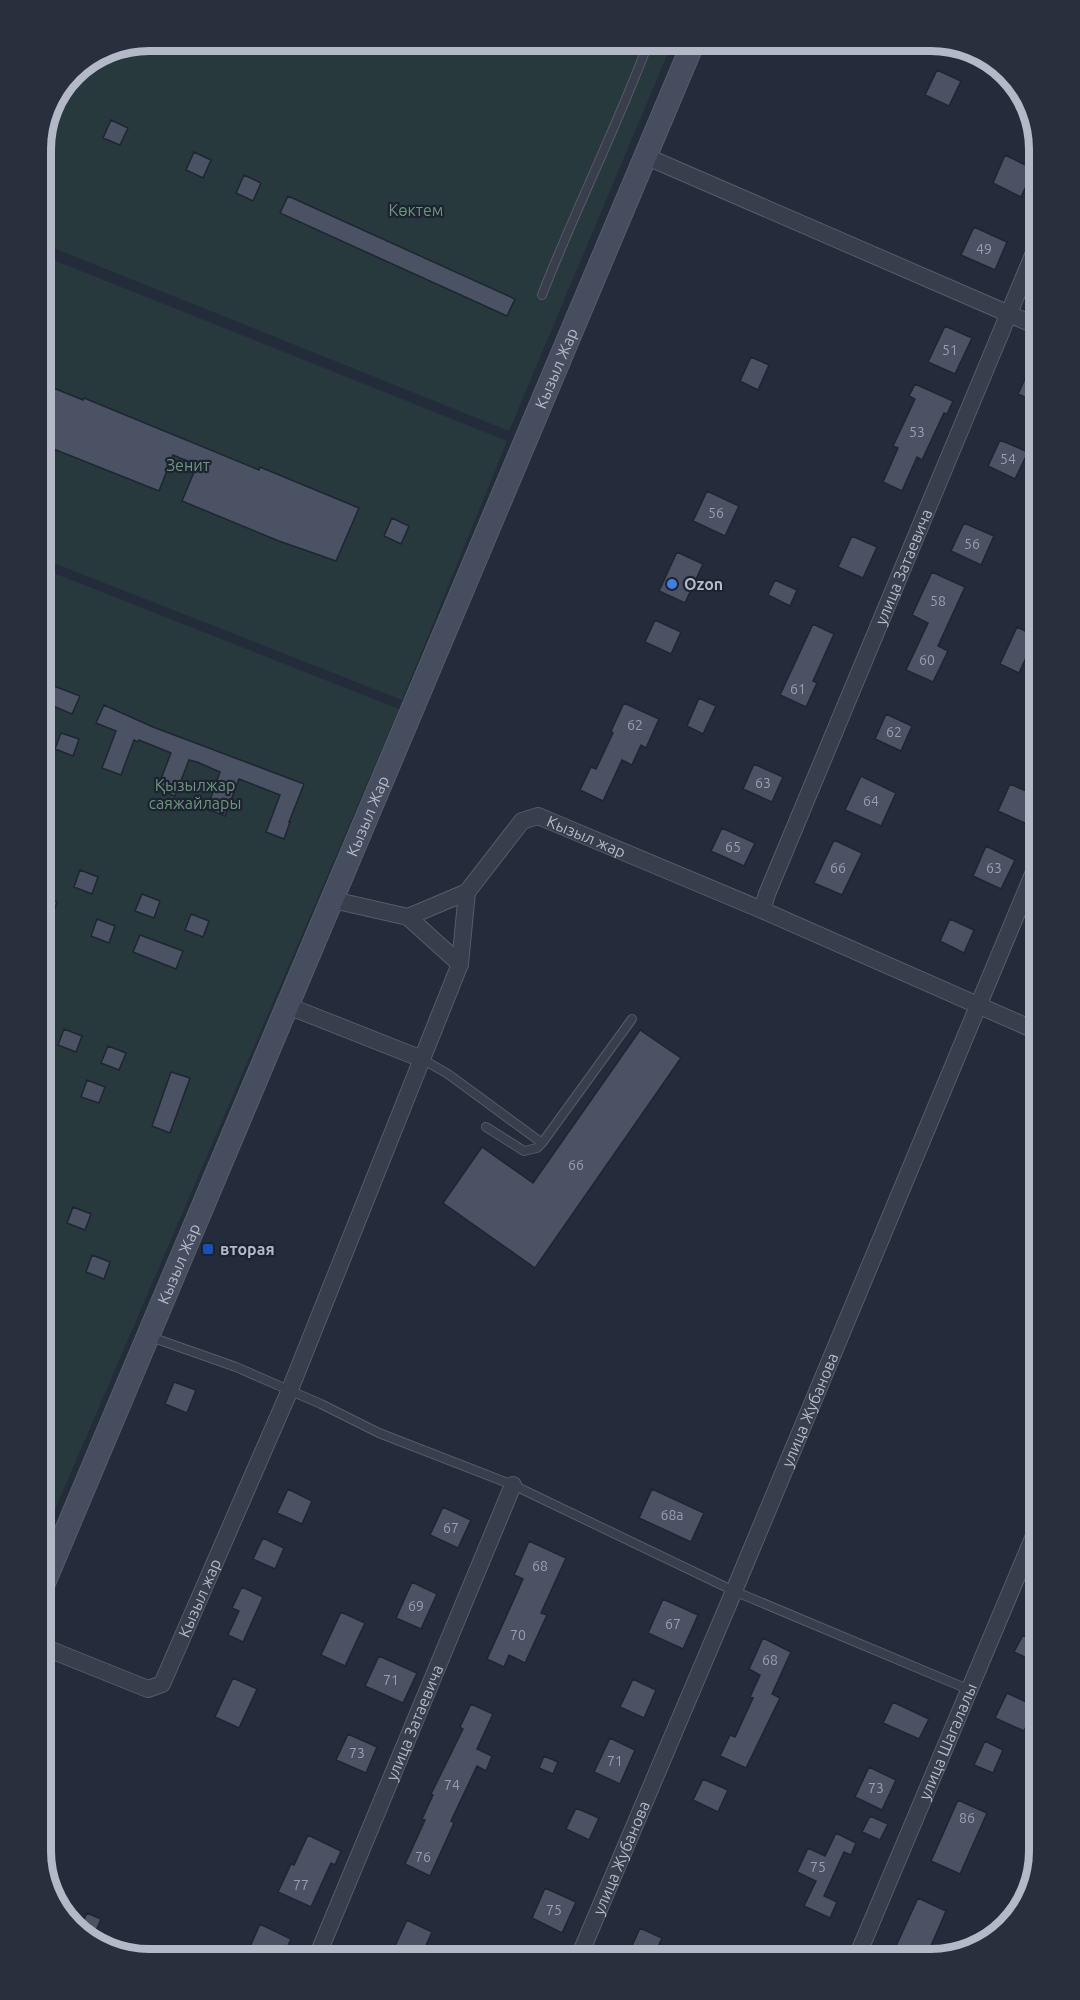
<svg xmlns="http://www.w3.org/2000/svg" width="1080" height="2000" viewBox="0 0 1080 2000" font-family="Ubuntu,sans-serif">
<rect width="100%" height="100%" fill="#242c3b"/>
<path fill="#27393d" d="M149 41H673L509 431 41 243V142L72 72 108 49Z
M41 255 507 441 402 700 41 558Z
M41 568 399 709 41 1542Z"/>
<path fill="#4a5264" stroke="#1f2532" stroke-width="1.5" d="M937 70 961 81 949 106 925 95Z
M111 120 128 128 120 145 103 138Z
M194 152 211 160 203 178 186 170Z
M1005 155 1034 169 1021 197 993 183Z
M244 175 261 183 253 201 236 193Z
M288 196 515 299 507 316 280 213Z
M974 227 1007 242 995 270 961 255Z
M945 326 972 338 955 374 928 362Z
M1040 346V404L1018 394Z
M751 357 769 365 758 390 740 381Z
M915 384 953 401 947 414 944 413 922 460 917 457 902 491 883 482 898 448 893 446 915 399 909 396Z
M46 385 83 400 84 398 259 470 260 467 359 508 336 561 279 541 182 501 197 465 173 455 159 491 41 444V437L52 408 41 404V396Z
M1000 440 1028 452 1015 479 988 466Z
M707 491 739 506 725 536 693 521Z
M392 518 409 526 401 544 384 536Z
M964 523 994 536 981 565 951 551Z
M852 536 877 547 863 578 838 567Z
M677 552 703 564 685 603 659 591Z
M932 572 965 587 938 646 948 651 933 682 906 670 928 623 912 615Z
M775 580 797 590 790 606 768 595Z
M655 620 681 632 671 654 645 642Z
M813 624 834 634 813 681 817 683 806 707 780 695Z
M1017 627 1036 636 1019 673 1000 664Z
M41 681 80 696 72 714 41 701Z
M699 698 716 706 703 734 687 726Z
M624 703 659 719 646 748 641 745 632 765 622 760 603 801 580 790 591 767 596 769 613 733 611 731Z
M104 705 153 727 304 784 289 822H290L284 839 266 832 280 795 239 779 225 816 207 809 220 772 197 762 189 760 175 796 157 789 171 753 139 740 138 742 134 740 121 775 102 768 116 731 96 723Z
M886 714 912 726 901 751 875 739Z
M61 733 79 739 73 756 55 749Z
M754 764 783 777 772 802 743 789Z
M861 776 896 793 881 826 845 810Z
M1010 784 1040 797 1027 824 998 811Z
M722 828 755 843 744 866 711 851Z
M834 840 862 853 842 895 814 883Z
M986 846 1015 860 1001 889 973 876Z
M80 870 98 877 92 894 74 887Z
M142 894 160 901 154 918 135 911Z
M41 896 57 902 51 919 41 915Z
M191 914 209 921 203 937 185 930Z
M97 919 115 926 109 943 91 936Z
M950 919 974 930 964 953 940 941Z
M140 935 183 951 176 969 133 952Z
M64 1029 82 1036 76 1052 58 1045Z
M640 1030 681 1058 535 1268 443 1203 482 1147 533 1183Z
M108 1046 126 1053 119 1070 101 1063Z
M171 1072 190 1078 170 1133 152 1126Z
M87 1080 105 1087 99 1103 81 1097Z
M73 1207 91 1214 85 1230 67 1223Z
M92 1255 110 1262 104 1279 86 1272Z
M174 1382 196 1390 187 1413 165 1404Z
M288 1489 312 1501 302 1524 277 1513Z
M652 1489 704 1513 691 1542 639 1518Z
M443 1507 471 1520 458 1548 430 1535Z
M263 1538 284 1548 275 1569 253 1559Z
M529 1541 566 1558 541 1613 547 1615 525 1663 509 1655 504 1667 487 1659 523 1579 514 1575Z
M412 1582 437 1594 421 1629 396 1618Z
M242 1587 263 1597 243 1642 228 1635 239 1611 232 1608Z
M663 1599 698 1615 683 1649 648 1633Z
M341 1612 365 1623 345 1666 321 1655Z
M1040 1615V1647L1033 1661 1014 1652 1023 1635 1029 1638Z
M763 1638 791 1652 772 1694 780 1698 746 1768 720 1756 730 1735 735 1737 753 1698 750 1697 760 1675 749 1669Z
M379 1656 417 1673 403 1703 365 1686Z
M233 1678 257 1689 239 1728 215 1717Z
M633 1679 656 1690 644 1718 620 1707Z
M1007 1693 1035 1706 1024 1731 995 1718Z
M893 1702 929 1719 919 1739 883 1723Z
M471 1704 493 1714 477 1749 492 1756 486 1771 477 1766 451 1821 454 1823 430 1876 405 1864 425 1820 422 1819 433 1795 431 1794 463 1729 460 1727Z
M348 1734 377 1747 366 1773 336 1760Z
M610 1738 635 1750 620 1784 594 1772Z
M985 1741 1003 1750 993 1773 974 1765Z
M544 1756 558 1762 553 1774 539 1768Z
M869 1767 896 1780 882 1810 855 1797Z
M703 1779 728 1790 718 1812 693 1800Z
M958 1800 987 1813 960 1874 931 1861Z
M576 1808 599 1818 589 1840 566 1829Z
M870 1816 888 1824 880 1840 862 1832Z
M836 1833 856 1843 851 1855 844 1852 824 1896 837 1902 830 1918 804 1906 816 1881 797 1872 808 1848 825 1856Z
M308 1835 341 1851 335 1865 331 1863 311 1907 278 1892 291 1864 294 1865Z
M545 1888 576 1902 562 1933 532 1918Z
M918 1898 946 1911 931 1946 935 1948 930 1959H890Z
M87 1913 101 1919 93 1938 79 1930Z
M407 1920 432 1932 420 1959H389Z
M260 1924 291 1939 282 1959H254L246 1956Z
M640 1928 662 1938 653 1958 631 1948Z"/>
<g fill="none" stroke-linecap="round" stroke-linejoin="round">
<g stroke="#565c69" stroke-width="10">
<path id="lane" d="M542 295C575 210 617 127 649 41
M422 1059 448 1074 542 1143 537 1148 524 1151 486 1127
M542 1143 632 1019
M148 1336 236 1367 321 1404 379 1433 513 1485 734 1591 970 1690"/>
</g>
<g stroke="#565c69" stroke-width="18">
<g id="street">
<path d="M645 156 1039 327"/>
<path id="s1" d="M333 900 408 917 467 892 522 821 538 816 762 910"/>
<path d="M408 917 460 964"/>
<path id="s2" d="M1039 1032 762 910 767 894 1039 241"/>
<path d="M422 1059 460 964 467 892"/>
<path d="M1025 1558 1039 1564"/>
<path id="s3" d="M41 1646 148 1689 162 1684 289 1392 422 1059 288 1006"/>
<path id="s4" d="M316 1959 513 1485"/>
<path id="s5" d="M578 1959 734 1591 1039 860"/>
<path id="s6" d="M856 1959 1039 1524"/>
</g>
</g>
<g stroke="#565c69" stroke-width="24">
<g id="secondary">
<path id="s7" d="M41 1590 694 41"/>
</g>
</g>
<use href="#lane" stroke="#383e4b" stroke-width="8"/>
<use href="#street" stroke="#383e4b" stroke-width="16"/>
<use href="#secondary" stroke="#464d5e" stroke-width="22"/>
</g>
<circle fill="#3f7fe0" stroke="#1d2330" stroke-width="2" cx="672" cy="584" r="6"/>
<rect fill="#1a4fb4" stroke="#1d2330" stroke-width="2" x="202" y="1243" width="12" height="12" rx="3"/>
<g text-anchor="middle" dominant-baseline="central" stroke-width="4.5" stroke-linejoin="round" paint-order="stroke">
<g font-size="14" fill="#999fae">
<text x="984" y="249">49</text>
<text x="950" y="350">51</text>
<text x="917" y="432">53</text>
<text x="1008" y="459">54</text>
<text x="716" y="513">56</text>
<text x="972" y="544">56</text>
<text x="938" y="601">58</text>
<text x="927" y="660">60</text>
<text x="798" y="689">61</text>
<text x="635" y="725">62</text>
<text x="894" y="732">62</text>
<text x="763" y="783">63</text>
<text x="871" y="801">64</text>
<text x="733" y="847">65</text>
<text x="838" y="868">66</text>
<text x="994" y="868">63</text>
<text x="576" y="1165">66</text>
<text x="672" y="1515">68а</text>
<text x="451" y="1528">67</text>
<text x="540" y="1566">68</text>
<text x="416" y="1606">69</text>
<text x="673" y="1624">67</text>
<text x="518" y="1635">70</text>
<text x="770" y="1660">68</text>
<text x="391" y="1680">71</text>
<text x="357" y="1753">73</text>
<text x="615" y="1761">71</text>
<text x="452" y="1785">74</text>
<text x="876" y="1788">73</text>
<text x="967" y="1818">86</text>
<text x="423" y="1857">76</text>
<text x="818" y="1867">75</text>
<text x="301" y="1885">77</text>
<text x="554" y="1910">75</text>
</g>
<g font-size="16" fill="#6c967a" stroke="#1d2330">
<text x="416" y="210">Көктем</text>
<text x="188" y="465">Зенит</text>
<text x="195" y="785">Қызылжар<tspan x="195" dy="18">саяжайлары</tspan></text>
</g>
<g font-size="16" fill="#b3b9c7" stroke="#1d2330">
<text stroke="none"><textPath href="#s7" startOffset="1326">Кызыл Жар</textPath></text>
<text stroke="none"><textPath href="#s2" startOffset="674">улица Затаевича</textPath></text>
<text stroke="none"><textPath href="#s7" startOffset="840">Кызыл Жар</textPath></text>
<text stroke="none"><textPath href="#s1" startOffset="300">Кызыл жар</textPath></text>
<text stroke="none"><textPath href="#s7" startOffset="354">Кызыл Жар</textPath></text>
<text stroke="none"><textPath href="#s5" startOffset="596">улица Жубанова</textPath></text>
<text stroke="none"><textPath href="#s3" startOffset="224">Кызыл жар</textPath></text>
<text stroke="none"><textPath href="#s4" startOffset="256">улица Затаевича</textPath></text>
<text stroke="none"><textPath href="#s6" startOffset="236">улица Шагалалы</textPath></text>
<text stroke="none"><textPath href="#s5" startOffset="110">улица Жубанова</textPath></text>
</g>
<g font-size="16" font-weight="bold" fill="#b3b9c7" stroke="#1d2330" text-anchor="start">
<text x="684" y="584">Ozon</text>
<text x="220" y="1249">вторая</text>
</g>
</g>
<path d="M0 0H1080V2000H0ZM149 51H931A98 98 0 0 1 1029 149V1851A98 98 0 0 1 931 1949H149A98 98 0 0 1 51 1851V149A98 98 0 0 1 149 51Z" fill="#292f3c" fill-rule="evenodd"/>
<path fill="none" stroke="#b3b9c7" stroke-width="8" d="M149 51H931A98 98 0 0 1 1029 149V1851A98 98 0 0 1 931 1949H149A98 98 0 0 1 51 1851V149A98 98 0 0 1 149 51Z"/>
</svg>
